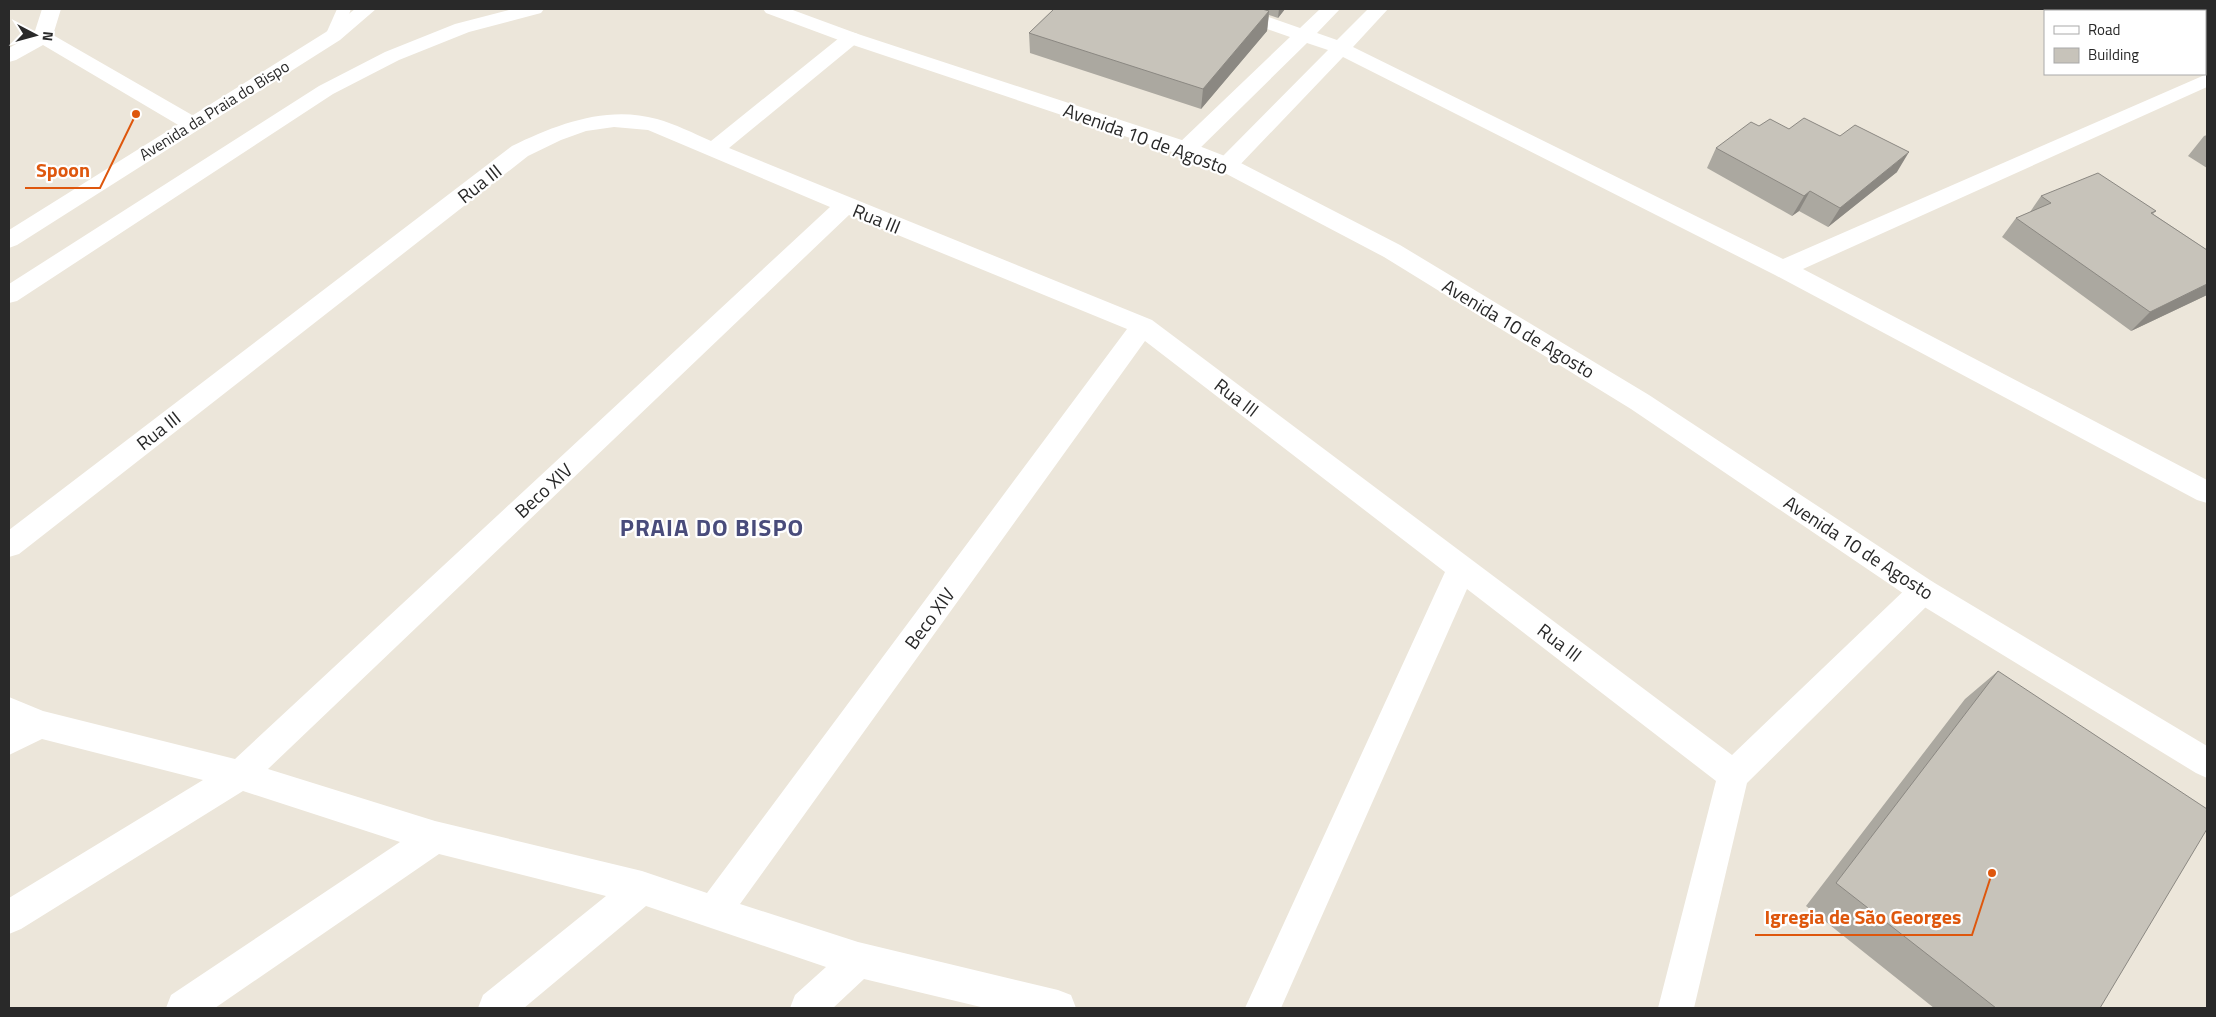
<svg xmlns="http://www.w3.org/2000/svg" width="2216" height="1017" viewBox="0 0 2216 1017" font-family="'Titillium Web',sans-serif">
<rect width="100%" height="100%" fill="#ece6da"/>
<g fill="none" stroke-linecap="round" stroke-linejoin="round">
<path fill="#fff" fill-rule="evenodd" d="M337 9H351L341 36 338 39H328L325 36Z"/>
<path fill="#fff" fill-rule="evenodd" d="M42 9H61L53 35 199 119 203 124 199 129 192 130 185 129 43 45 16 60 9 62V48L34 34Z
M1219 9H1246L1300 28 1320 9H1340L1317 33 1337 40 1368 9H1388L1353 47 1783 259 2207 74V87L1803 269 2207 480V503L2197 500 1775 275 1343 57 1235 170 1227 172 1219 170 1216 165 1219 160 1328 50 1307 43 1194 154 1186 156 1178 154 1175 149 1178 144 1290 37 1221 13Z
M851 32 858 34 861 38 858 42 729 148 1152 320 1732 755 1913 582 1923 579 1933 582 1937 591 1933 600 1747 783 1694 1008H1658L1716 781 1467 589 1281 1008H1245L1445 572 1145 341 740 904 858 942 1058 990 1071 995 1076 1008H985L864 979 833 1008H790L795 995 826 967 646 906 524 1008H478L483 995 606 896 439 854 215 1008H166L171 995 400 842 243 791 21 929 9 934V898L203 780 42 739 9 755V697L43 711 235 759 830 207 648 130 614 127 586 131 561 140 528 156 19 554 9 557V530L512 146C557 124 607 105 657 119 675 124 693 133 711 141L844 34ZM849 215 1127 329 707 893 642 871 435 821 268 769Z"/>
<path fill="#fff" fill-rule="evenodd" d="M355 9H376L340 40 17 245 9 248V230L326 32Z
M513 9H544L541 13 469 32 399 60 333 94 17 301 9 303V284L319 86 385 52 455 24Z
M763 9H790L858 34 1194 144 1235 160 1400 245 1649 395 1933 582 2207 746V778L2196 773 1913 600 1631 409 1384 257 1219 170 1178 154 844 42 766 13Z"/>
</g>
<path fill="#aba8a0" d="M1054 9H1285L1278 18 1269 15 1267 31 1201 109 1030 53 1029 33Z
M2061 9H2207V38L2205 39V11H2066Z
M1759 126 1789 129 1897 172 1828 227 1799 211 1792 216 1707 168 1716 148Z
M2207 135V168L2188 156 2204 136Z
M2041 196 2156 211 2153 214 2207 250V295L2131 331 2002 237 2016 218 2030 212Z
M1998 671 2100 1008H1934L1806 906 1965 699Z"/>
<path fill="#8b8882" d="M1279 9H1285L1278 18Z
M1269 11 1267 31 1201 109 1203 89Z
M2207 26V38L2205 39V27Z
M1909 152 1897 172 1828 227 1840 208Z
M1810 191 1799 211 1792 216 1804 196Z
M2207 284V295L2131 331 2150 312Z"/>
<path fill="#c7c3ba" stroke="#8b8882" d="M1054 9H1262L1269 11 1203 89 1029 33Z
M2112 9H2207V26L2205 27V11H2116Z
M1804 118 1840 136 1855 125 1909 152 1840 208 1810 191 1804 196 1716 148 1751 122 1759 126 1770 119 1789 129Z
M2098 173 2156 211 2151 213 2207 250V284L2150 312 2016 218 2051 203 2041 196Z
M1998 671 2207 809V829L2100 1008H1996L1836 883Z"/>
<g text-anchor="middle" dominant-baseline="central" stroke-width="4.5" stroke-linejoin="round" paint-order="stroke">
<g font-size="16" fill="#292929" stroke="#fff">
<text transform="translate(214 110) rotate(-32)">Avenida da Praia do Bispo</text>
</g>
<g font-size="19" fill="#292929" stroke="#fff">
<text transform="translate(1146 138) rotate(20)">Avenida 10 de Agosto</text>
<text transform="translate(479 183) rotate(-38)">Rua III</text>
<text transform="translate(877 218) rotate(22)">Rua III</text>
<text transform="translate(1519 328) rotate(31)">Avenida 10 de Agosto</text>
<text transform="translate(1237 397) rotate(37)">Rua III</text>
<text transform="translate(158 430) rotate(-38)">Rua III</text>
<text transform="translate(543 490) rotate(-43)">Beco XIV</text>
<text transform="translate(1859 547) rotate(33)">Avenida 10 de Agosto</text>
<text transform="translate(929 618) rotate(-54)">Beco XIV</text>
<text transform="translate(1560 642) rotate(37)">Rua III</text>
</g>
<g font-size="24" font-weight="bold" letter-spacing="1" fill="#494c7b" stroke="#fff">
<text x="712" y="527">PRAIA DO BISPO</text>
</g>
</g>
<path fill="none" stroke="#de570d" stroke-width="2" d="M136 114L100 188H25M1992 873L1972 935H1755"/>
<g fill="#de570d" stroke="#fff" stroke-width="2">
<circle cx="136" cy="114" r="5"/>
<circle cx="1992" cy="873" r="5"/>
</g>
<g font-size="20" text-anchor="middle" font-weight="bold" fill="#de570d" stroke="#fff" stroke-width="4.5" stroke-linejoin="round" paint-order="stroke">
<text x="63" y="177">Spoon</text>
<text x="1863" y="924">Igregia de São Georges</text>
</g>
<rect width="2216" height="1017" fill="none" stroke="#292929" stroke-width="20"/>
<rect x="2044" y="10" width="162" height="65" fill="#ffffff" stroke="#a9a9a9"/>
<rect x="2054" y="26" width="25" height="8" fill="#ffffff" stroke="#a9a9a9"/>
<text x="2088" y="35" font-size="15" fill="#292929">Road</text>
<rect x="2054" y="48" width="25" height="15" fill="#c7c3ba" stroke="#a9a9a9"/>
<text x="2088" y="60" font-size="15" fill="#292929">Building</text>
<g transform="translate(35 35) rotate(96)" stroke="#ffffff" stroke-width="4" paint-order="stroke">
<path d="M0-4L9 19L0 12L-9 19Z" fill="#292929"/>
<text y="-8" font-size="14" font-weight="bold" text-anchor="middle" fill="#292929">N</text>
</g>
</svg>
